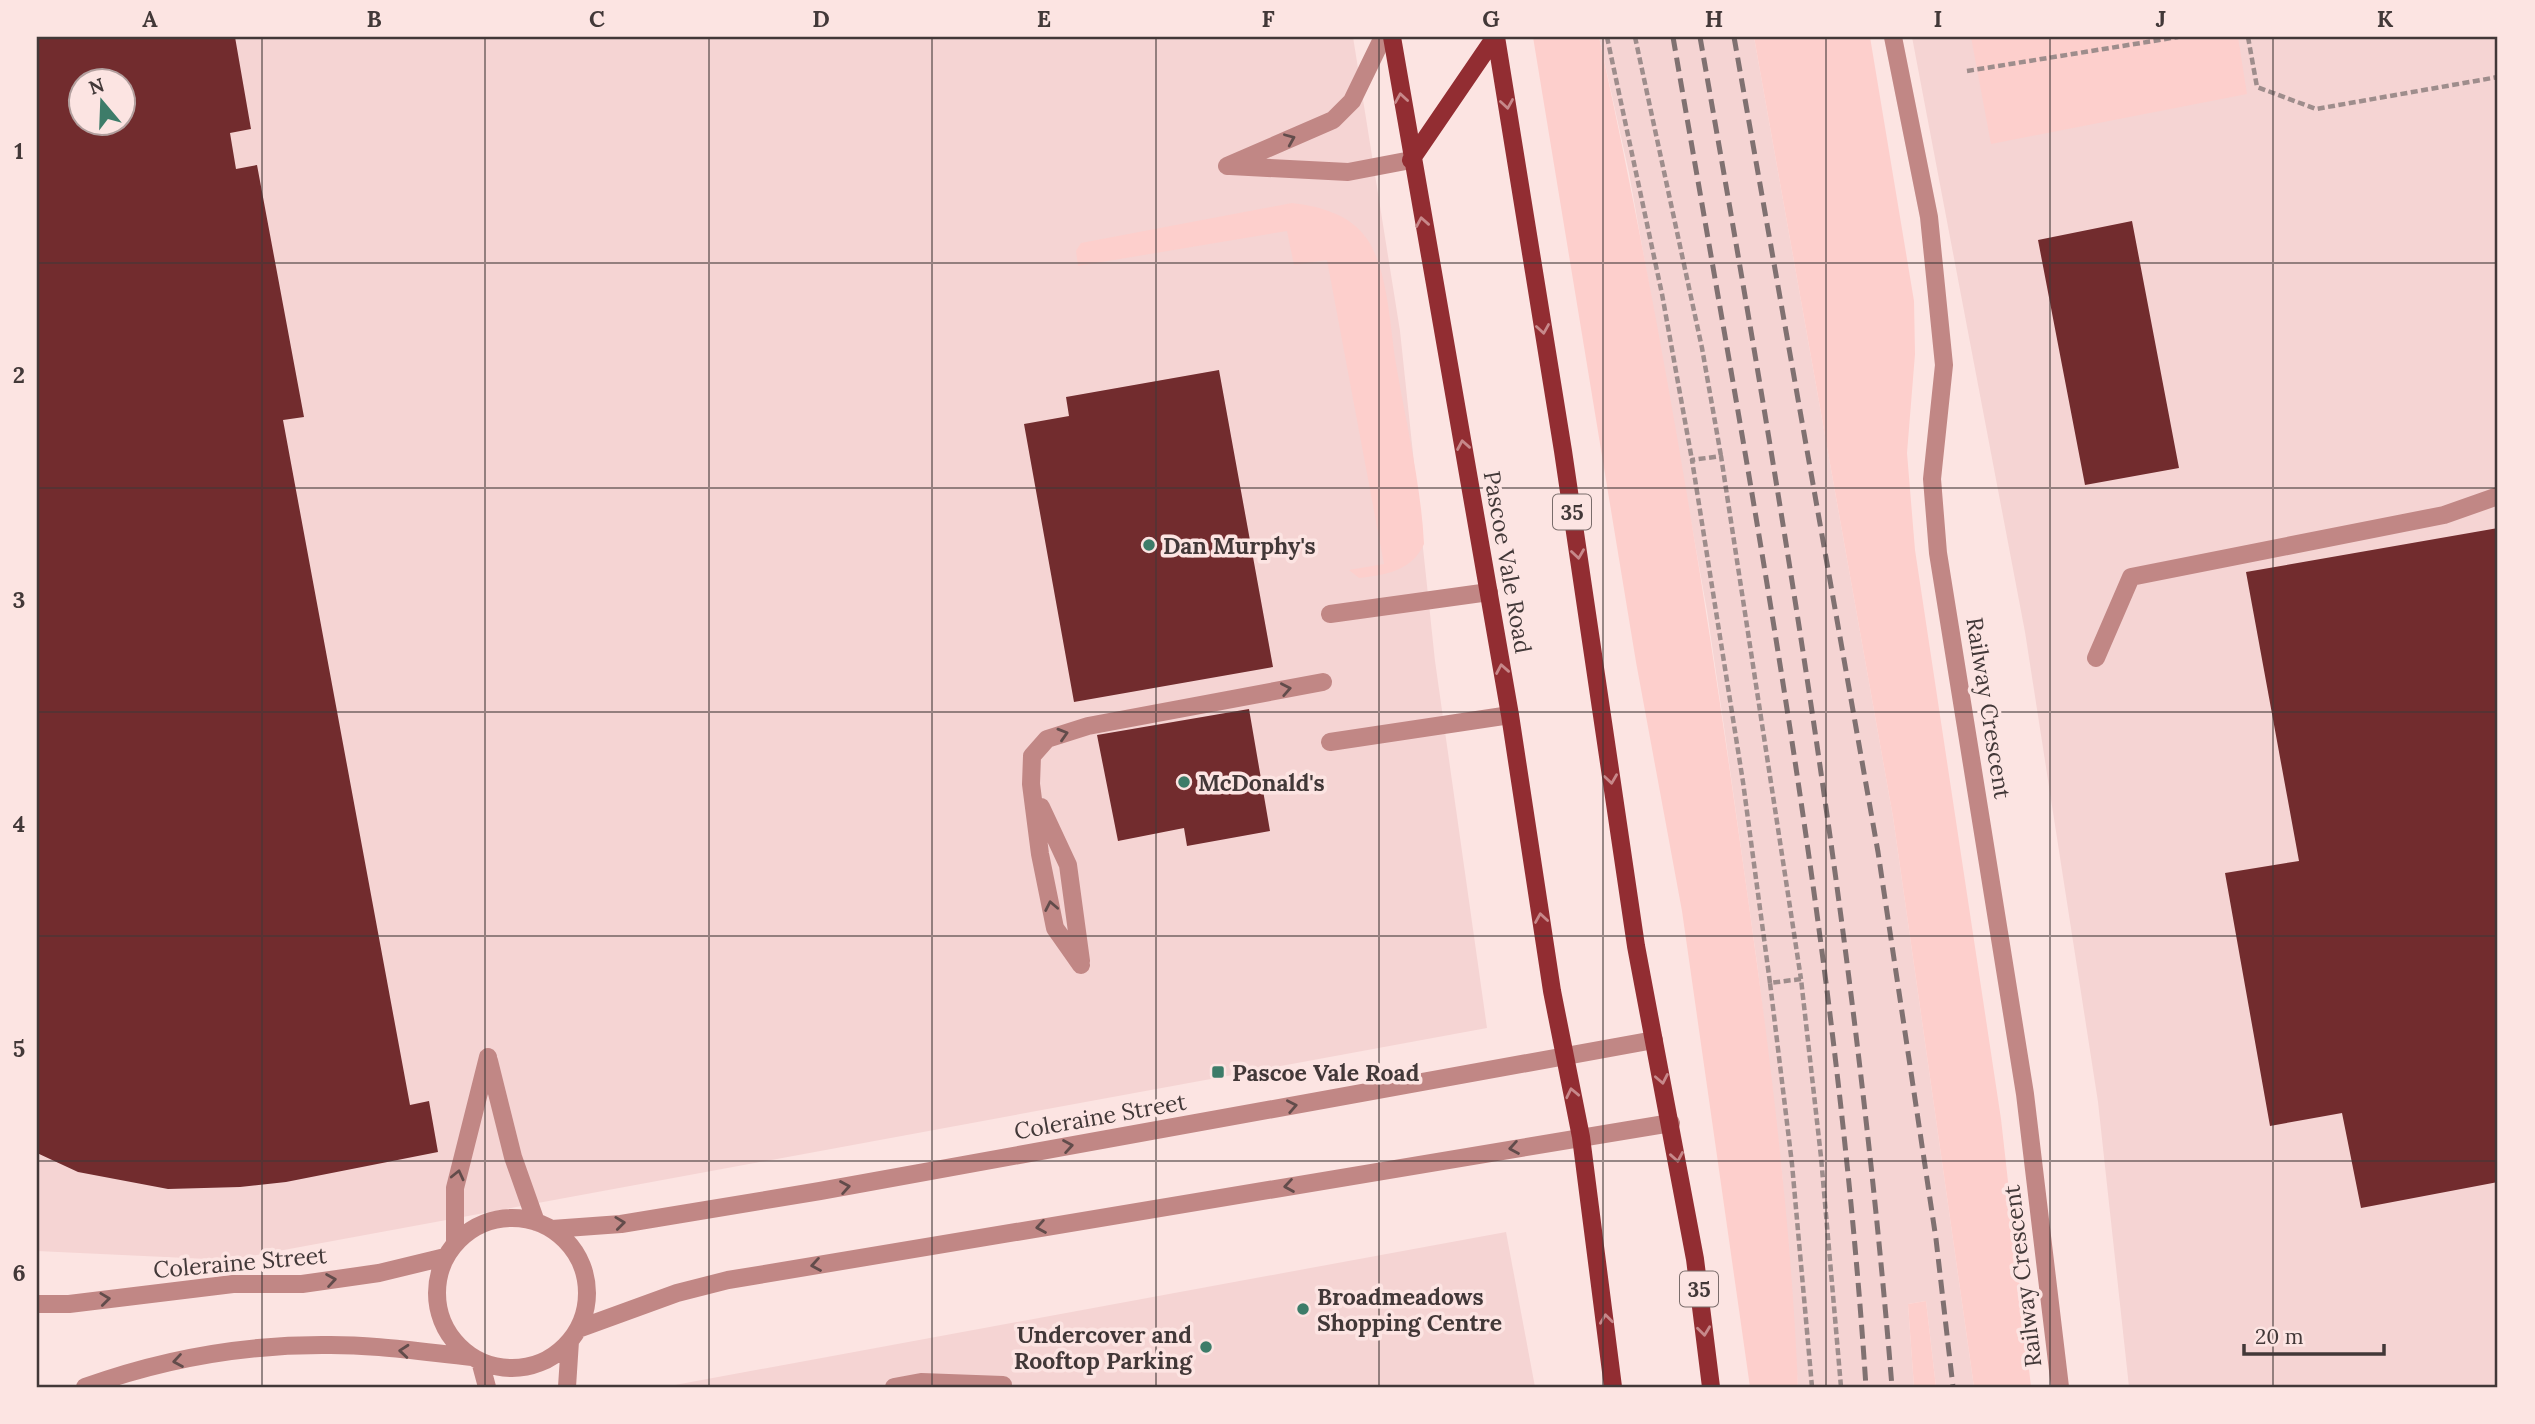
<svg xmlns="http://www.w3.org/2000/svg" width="2535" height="1424" viewBox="0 0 2535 1424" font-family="Lora,serif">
<rect width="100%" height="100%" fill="#fce4e2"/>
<path fill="#f5d4d3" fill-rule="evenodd" d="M37 37H1353L1400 331 1435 661 1487 1028 229 1260 37 1251ZM80 80H122V122H80Z
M1599 37H1754L1893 817 1974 1387H1936L1926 1301 1908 1304 1914 1387H1798L1782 1173 1757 963 1724 727 1707 611 1629 173Z
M1912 37H2498V1387H2129L2098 1102 2025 632Z
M1506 1232 1535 1387H664Z"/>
<path fill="#fdcfcc" d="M1533 37H1599C1656 298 1700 556 1737 821 1764 1009 1790 1197 1798 1387H1750L1682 911 1636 662Z
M1754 37H1870L1914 301 1915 354 1907 453 1915 550 2001 1119 2031 1387H1974L1893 817Z
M1971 37H2238L2247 94 1991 144Z
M1292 203C1320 206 1351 215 1367 239 1388 269 1390 328 1396 364 1406 423 1421 484 1424 544 1412 571 1385 575 1359 578L1349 570 1384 564 1327 260 1294 265 1287 231 1078 266 1076 251 1081 243Z
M1926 1301 1936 1387H1914L1908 1304Z"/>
<path fill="#722c2e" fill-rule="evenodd" d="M37 37H235L251 129 230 133 236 169 257 165 304 417 283 420 410 1105 429 1101 438 1152 286 1182 240 1187 168 1189 78 1172 37 1153ZM80 80H122V122H80Z
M2132 221 2179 468 2085 485 2038 240Z
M1219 370 1273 667 1074 702 1024 424 1069 416 1066 397Z
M2498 528V1182L2361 1208 2342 1113 2270 1126 2225 873 2299 861 2246 572Z
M1249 709 1270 831 1187 846 1184 828 1118 841 1097 735Z"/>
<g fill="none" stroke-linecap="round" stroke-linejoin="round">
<path stroke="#9e8d8c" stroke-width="4.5" stroke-dasharray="7 3.5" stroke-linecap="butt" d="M1607 37 1662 294 1692 460
M1635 37 1702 348 1721 456
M2248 37 2257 87 2316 109 2498 77
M1967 71 2178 37
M1770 983 1743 782 1692 460 1721 456 1801 979
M1812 1387 1792 1164 1770 983 1801 979 1821 1157 1841 1387"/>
<path stroke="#c18785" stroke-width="18" d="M1893 37 1929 217 1944 365 1932 479 1938 553 2025 1094 2060 1387
M1227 166 1333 120 1352 101 1383 37
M1230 166 1348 172 1411 160
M1330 614 1489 592
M2096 658 2131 577 2444 515 2498 496
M1330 742 1510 715
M1041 807 1068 865 1081 961
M1081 965 1055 928 1040 854 1031 784 1032 756 1047 739 1088 726 1323 682
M489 1061 513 1157 536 1222
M437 1293a75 75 0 1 1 150 0a75 75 0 1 1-150 0Z
M552 1229 621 1224 820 1191 1654 1040
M455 1243V1188L488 1057
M37 1304H69L233 1284H302L379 1273 445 1257
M578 1329 677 1293 728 1280 1671 1123
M480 1361 487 1387
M85 1387C160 1360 242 1345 322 1345 372 1344 423 1352 472 1357
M567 1387 570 1341
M894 1387 921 1382 1003 1385"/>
<path stroke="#922d32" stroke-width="18" d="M1392 37 1510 715 1552 991 1581 1137 1613 1387
M1496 37 1563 451 1636 946 1695 1259 1711 1387
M1411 160 1495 37"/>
<path stroke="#807171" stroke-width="5" stroke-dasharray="14 7" stroke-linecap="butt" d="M1673 37C1750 485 1836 933 1866 1387
M1700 37C1779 486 1855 932 1892 1387
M1734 37 1878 852 1936 1239 1953 1387"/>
</g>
<defs><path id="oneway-chevron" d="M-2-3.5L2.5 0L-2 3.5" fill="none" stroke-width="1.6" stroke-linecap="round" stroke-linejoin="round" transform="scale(1.75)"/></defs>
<g stroke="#c7888a">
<use href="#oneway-chevron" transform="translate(1401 98) rotate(-99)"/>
<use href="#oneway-chevron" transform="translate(1507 104) rotate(81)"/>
<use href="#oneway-chevron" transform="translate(1422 222) rotate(-100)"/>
<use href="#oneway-chevron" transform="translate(1543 329) rotate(81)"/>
<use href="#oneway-chevron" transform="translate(1463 445) rotate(-100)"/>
<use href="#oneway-chevron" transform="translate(1578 554) rotate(82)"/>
<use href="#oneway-chevron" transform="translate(1502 669) rotate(-100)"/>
<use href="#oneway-chevron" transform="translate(1611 779) rotate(82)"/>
<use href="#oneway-chevron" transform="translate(1541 918) rotate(-99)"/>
<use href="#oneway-chevron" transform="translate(1662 1079) rotate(79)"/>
<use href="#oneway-chevron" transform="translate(1572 1093) rotate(-102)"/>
<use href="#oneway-chevron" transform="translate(1677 1157) rotate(80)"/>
<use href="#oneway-chevron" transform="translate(1606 1319) rotate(-97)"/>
<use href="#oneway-chevron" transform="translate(1704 1331) rotate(83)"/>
</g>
<g stroke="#624c4b">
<use href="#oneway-chevron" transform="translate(1290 139) rotate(-23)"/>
<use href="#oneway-chevron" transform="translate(1286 689) rotate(-11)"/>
<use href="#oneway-chevron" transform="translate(1063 734) rotate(-17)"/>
<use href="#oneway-chevron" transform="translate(1051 906) rotate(-101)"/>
<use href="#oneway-chevron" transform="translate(1292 1106) rotate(-11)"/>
<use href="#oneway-chevron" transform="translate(1068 1146) rotate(-10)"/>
<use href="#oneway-chevron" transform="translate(1514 1148) rotate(170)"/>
<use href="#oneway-chevron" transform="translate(458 1175) rotate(-77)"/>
<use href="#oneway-chevron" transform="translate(1289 1186) rotate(171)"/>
<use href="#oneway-chevron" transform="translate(845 1187) rotate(-10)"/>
<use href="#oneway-chevron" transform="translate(620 1223) rotate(-7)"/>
<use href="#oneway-chevron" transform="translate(1041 1227) rotate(170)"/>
<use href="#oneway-chevron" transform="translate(816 1265) rotate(170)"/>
<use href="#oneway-chevron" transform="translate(331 1280) rotate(-9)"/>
<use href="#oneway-chevron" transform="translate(105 1299) rotate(-7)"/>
<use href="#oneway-chevron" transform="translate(404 1351) rotate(-175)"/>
<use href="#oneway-chevron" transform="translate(178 1361) rotate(171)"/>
</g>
<path fill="none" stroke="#423838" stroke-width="2" stroke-opacity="0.55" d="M262 37V1387M485 37V1387M709 37V1387M932 37V1387M1156 37V1387M1379 37V1387M1603 37V1387M1826 37V1387M2050 37V1387M2273 37V1387M37 263H2498M37 488H2498M37 712H2498M37 936H2498M37 1161H2498"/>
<g fill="#3d7c69" stroke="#fce4e2" stroke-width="2.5">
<circle cx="1149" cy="545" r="7"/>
<circle cx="1184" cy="782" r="7"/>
<rect x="1211" y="1065" width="14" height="14" rx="3.5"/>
<circle cx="1303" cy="1309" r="7"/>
<circle cx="1206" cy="1347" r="7"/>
</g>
<g text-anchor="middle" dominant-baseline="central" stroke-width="7" stroke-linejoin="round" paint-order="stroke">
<g fill="#fce4e2" stroke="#7a6c6b" stroke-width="2">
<rect x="1553" y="494.5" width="38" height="35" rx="5"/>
<rect x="1680" y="1271.5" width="38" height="35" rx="5"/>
</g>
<g font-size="21" font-weight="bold" fill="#423838">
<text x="1572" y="512">35</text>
<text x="1699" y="1289">35</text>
</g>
<g font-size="23" font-weight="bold" fill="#423838" stroke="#fce4e2" text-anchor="start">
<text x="1163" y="545">Dan Murphy's</text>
<text x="1198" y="782">McDonald's</text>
<text x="1232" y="1072">Pascoe Vale Road</text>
<text x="1317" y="1296">Broadmeadows<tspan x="1317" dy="26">Shopping Centre</tspan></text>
<text x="1192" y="1334" text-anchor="end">Undercover and<tspan x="1192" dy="26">Rooftop Parking</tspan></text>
</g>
<g font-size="23" fill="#423838" stroke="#fce4e2">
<text transform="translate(1508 562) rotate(80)">Pascoe Vale Road</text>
<text transform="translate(1989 708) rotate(81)">Railway Crescent</text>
<text transform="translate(1100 1116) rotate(-10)">Coleraine Street</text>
<text transform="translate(240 1262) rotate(-5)">Coleraine Street</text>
<text transform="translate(2022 1276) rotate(-97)">Railway Crescent</text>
</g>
</g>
<rect width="2535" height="1424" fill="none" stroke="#fce4e2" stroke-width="77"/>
<g transform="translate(102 102) rotate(341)"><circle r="33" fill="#fce4e2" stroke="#b29f9e" stroke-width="2"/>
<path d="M0-5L12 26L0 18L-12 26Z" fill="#3d7c69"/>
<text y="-10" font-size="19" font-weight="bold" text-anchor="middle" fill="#423838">N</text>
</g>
<path d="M2244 1344v10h140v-10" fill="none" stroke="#423838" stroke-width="3.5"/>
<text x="2255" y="1344" font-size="21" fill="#423838" stroke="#fce4e2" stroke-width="5" paint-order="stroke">20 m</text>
<rect x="38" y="38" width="2458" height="1348" fill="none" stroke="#423838" stroke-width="2.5"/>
<g font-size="23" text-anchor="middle" font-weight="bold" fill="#423838">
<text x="150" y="27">A</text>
<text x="374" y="27">B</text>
<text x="597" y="27">C</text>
<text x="821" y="27">D</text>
<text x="1044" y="27">E</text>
<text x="1268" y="27">F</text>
<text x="1491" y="27">G</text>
<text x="1714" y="27">H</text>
<text x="1938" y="27">I</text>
<text x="2161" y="27">J</text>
<text x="2385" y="27">K</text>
<text x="19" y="159">1</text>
<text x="19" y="383">2</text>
<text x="19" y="608">3</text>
<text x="19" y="832">4</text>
<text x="19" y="1057">5</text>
<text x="19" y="1281">6</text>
</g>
</svg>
